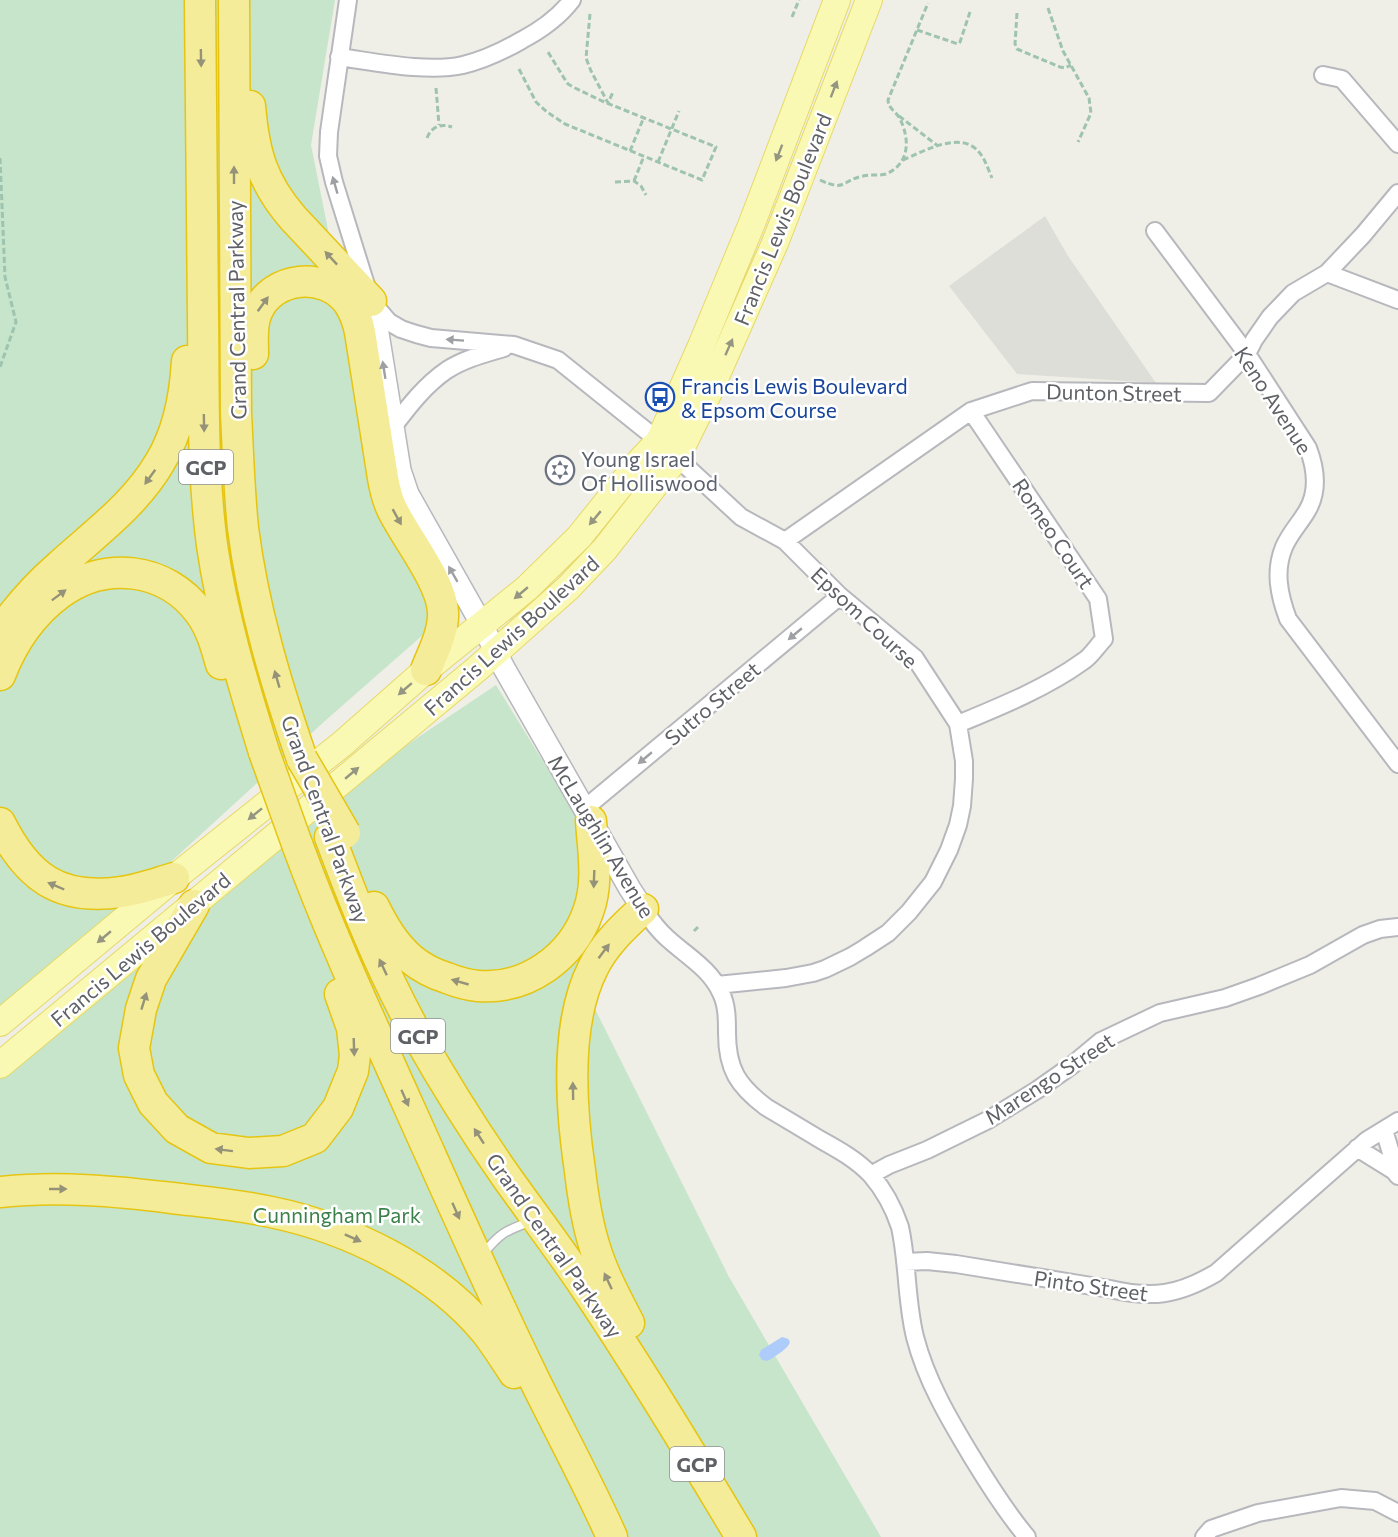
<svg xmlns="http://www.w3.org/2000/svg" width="1398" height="1537" viewBox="0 0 1398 1537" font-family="Commissioner,sans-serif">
<rect width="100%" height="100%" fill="#efefe7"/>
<path fill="#deded9" d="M1045 216 1068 256 1156 383 1017 374 949 286Z"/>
<path fill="#c6e5cb" d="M0 0H335L311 145 382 498 441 619 326 720 139 891 0 1006Z
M496 685 611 872 587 993 729 1277 881 1537H0V1078L341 789Z"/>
<path fill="#aeccf9" d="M782 1337C804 1341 773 1357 768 1361L762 1360 759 1355 761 1350Z"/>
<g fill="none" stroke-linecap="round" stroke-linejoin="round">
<g stroke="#b7b8bd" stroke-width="11">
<path id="service" d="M482 1255C501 1232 505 1231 532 1221"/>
</g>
<g stroke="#b7b8bd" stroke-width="20">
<path id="minor" d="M348 0 329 132 328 156 334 182 371 301 389 322 401 329 416 334 431 338 514 345 558 360 659 441 741 517 785 541 840 596 915 658 958 724 964 761V779L962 806 958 825 949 850 933 882 909 912 888 933 865 948 850 957 825 969 813 973 786 978 717 985
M339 57C376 62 427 73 463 65 484 60 503 51 522 40 541 30 559 17 572 0
M1323 75 1342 79 1398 144
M1155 231 1247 354 1308 448C1316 469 1319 491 1307 511 1300 523 1290 533 1284 547 1274 571 1279 595 1288 619L1398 764
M1327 273 1398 300
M393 427C409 406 425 385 447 370 464 359 484 354 504 348
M785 541 971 411 1032 391 1209 393 1247 354 1254 340 1270 317 1293 293 1327 273 1363 235 1398 193
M958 724C999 707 1046 688 1082 662 1091 657 1097 646 1104 639L1098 599 971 411
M584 809 840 596
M643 909C650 919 657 929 666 937 685 955 710 968 721 993 727 1005 727 1019 727 1033 727 1069 738 1086 766 1107 784 1118 803 1129 821 1140 839 1150 857 1160 871 1175 884 1190 894 1209 900 1227 908 1263 906 1301 915 1337 926 1380 949 1419 972 1457 989 1485 1006 1512 1027 1537
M1384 1130 1391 1153 1394 1171
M1357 1148 1394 1171 1398 1176
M871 1175 889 1165 927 1150 988 1120 1037 1090 1071 1066 1101 1041 1160 1013 1225 998 1259 986 1310 965 1363 935 1380 929 1398 927
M905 1262 927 1261 956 1264 1110 1289C1153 1299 1178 1295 1216 1273L1367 1140 1398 1121
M1204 1537 1211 1529 1258 1513 1341 1498 1375 1501 1398 1513"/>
</g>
<g stroke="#b7b8bd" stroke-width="24">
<path id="tertiary" d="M371 301 377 327 400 470 408 494 482 625 504 668 630 889 643 909"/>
</g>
<g stroke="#e7d869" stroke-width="28">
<path id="primary" d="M0 1023 174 878 342 744 426 670 527 588 579 537 640 461 659 441 701 346 752 223 837 0
M0 1065 478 668 568 588 605 549 677 457 710 390 775 243 869 0"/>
</g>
<g stroke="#e5c512" stroke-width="33">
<path id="motorway" d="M200 0C201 106 202 212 203 318 204 393 202 470 212 545 222 615 243 684 264 752
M234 0 236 413C238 451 239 490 243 528 253 607 276 684 302 759
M250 106C254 153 262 182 293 218L371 301
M253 354C253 340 251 325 257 312 272 276 325 271 348 302 354 311 358 322 360 332L383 478C385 489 387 499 392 509 406 538 442 582 443 612 444 632 433 652 426 670
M0 632C17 608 36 586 58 567 94 534 135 505 160 462 179 431 185 396 187 361
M0 675C12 644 32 614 59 594 104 560 166 567 200 613 211 628 216 646 221 664
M0 823C27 877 59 901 121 892 139 890 157 883 174 878
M330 837C355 904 381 970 416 1033 443 1081 473 1129 505 1175 532 1213 561 1251 587 1290 641 1371 691 1453 741 1537
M297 844C330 934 370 1020 409 1107 450 1198 490 1289 534 1379 560 1432 588 1483 612 1537
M194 905 151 979 141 1009 134 1048 139 1075 153 1103 177 1129 211 1148 249 1153 283 1151 315 1138 338 1108 353 1071 355 1055 352 1028 340 994
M374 907C384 927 394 944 411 959 422 968 434 974 447 978 457 982 468 985 478 986 527 990 572 957 588 912 599 883 593 851 591 821
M0 1192C58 1186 115 1191 172 1198 205 1202 239 1205 271 1212 349 1228 435 1270 486 1332 496 1345 505 1359 514 1373
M629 1323C616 1298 603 1274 595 1248 587 1223 583 1197 580 1171 571 1110 564 1025 593 968 604 945 624 926 643 909"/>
</g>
<path stroke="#9ec3ae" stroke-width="3" stroke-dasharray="6 3" stroke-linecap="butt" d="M1048 8 1063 51 1089 98 1091 113 1078 142
M1017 13 1015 44 1017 49 1060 67 1065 68 1071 65
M590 14 586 58 591 71 608 103 613 92
M792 17 799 0
M917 30 958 44 960 42 970 12
M519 69 536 102 547 112 565 124 702 180 716 147 602 101 575 88 568 84 564 78 548 52
M436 88 439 125
M899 116 938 146
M427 138C431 127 441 123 452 127
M630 151 644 117
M0 158 5 277 16 322 0 367
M903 160C924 151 961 130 979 152 985 159 988 169 992 178
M658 162 679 111
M820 180C846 192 840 181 863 176 870 174 879 176 886 174 910 164 910 139 900 119 896 111 889 110 888 100L928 3
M634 181 644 156
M615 182 634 181 641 186 646 195
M694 931 698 927"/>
<use href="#service" stroke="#fff" stroke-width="8"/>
<use href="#minor" stroke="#fff" stroke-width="16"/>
<use href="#tertiary" stroke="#fff" stroke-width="21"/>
<use href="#primary" stroke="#f9f9b3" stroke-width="26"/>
<use href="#motorway" stroke="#f5ec99" stroke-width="30"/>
<g stroke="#e5c512" stroke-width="33" stroke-linecap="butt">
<path id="motorway-bridge" d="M264 752 297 844
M302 759 345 833"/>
</g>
<use href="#motorway-bridge" stroke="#f5ec99" stroke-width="30"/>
</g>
<defs><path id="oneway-solid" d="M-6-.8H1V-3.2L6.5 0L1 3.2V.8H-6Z" transform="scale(1.5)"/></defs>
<g fill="#949278">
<use href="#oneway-solid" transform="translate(201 58) rotate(89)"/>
<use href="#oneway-solid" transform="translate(234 175) rotate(-90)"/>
<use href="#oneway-solid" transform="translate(331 258) rotate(-133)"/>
<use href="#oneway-solid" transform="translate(263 304) rotate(-54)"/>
<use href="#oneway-solid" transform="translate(204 423) rotate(89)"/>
<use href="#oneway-solid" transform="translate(150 477) rotate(126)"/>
<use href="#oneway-solid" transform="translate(397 517) rotate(61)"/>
<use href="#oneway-solid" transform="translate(59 595) rotate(-37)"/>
<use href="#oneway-solid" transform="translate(277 679) rotate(-106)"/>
<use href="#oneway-solid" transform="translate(594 879) rotate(92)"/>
<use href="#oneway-solid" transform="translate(56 886) rotate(-157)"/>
<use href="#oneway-solid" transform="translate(604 951) rotate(-53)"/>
<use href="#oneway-solid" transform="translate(383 967) rotate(-115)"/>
<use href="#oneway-solid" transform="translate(460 982) rotate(-164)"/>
<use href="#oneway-solid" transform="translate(144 1001) rotate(-73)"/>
<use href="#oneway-solid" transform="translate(354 1047) rotate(88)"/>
<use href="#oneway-solid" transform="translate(573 1091) rotate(-91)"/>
<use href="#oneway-solid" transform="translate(405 1098) rotate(66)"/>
<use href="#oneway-solid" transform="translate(479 1136) rotate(-123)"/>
<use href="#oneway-solid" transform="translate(224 1150) rotate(-173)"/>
<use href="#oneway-solid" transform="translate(58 1189)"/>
<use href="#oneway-solid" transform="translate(456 1211) rotate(66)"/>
<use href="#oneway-solid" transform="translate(353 1238) rotate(24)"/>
<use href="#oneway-solid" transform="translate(608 1281) rotate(-115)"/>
</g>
<g fill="#959681">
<use href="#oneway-solid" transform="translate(834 89) rotate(-69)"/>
<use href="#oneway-solid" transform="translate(779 153) rotate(111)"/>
<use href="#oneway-solid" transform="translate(729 347) rotate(-66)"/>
<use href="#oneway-solid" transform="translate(595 518) rotate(130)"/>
<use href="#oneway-solid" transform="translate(521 593) rotate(140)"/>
<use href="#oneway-solid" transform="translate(405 689) rotate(139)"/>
<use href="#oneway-solid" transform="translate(352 773) rotate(-40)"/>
<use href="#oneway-solid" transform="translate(255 814) rotate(141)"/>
<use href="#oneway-solid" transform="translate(104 937) rotate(140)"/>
</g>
<g fill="#9fa0a3">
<use href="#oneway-solid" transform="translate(335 185) rotate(-106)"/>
<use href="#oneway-solid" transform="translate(455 340) rotate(-176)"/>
<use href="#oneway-solid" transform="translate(384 370) rotate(-99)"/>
<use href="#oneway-solid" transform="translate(453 574) rotate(-120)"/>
<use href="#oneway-solid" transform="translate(795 634) rotate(140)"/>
<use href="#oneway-solid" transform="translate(645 758) rotate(140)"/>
</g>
<defs>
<g id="bus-ring" transform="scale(1.5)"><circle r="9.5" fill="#fff" stroke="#1a4fb4" stroke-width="1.5"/><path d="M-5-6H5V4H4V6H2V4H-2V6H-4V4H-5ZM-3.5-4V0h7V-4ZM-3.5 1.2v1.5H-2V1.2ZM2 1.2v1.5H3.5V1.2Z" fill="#1a4fb4"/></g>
<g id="synagogue-ring" transform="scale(1.5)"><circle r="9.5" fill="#fff" stroke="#6b7280" stroke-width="1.5"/><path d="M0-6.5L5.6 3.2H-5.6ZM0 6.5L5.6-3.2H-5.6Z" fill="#6b7280"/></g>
</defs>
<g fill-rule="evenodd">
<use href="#bus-ring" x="660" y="397"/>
<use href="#synagogue-ring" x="560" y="470"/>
</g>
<g text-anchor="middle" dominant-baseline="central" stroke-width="5" stroke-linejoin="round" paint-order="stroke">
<g fill="#fff" stroke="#8f9094" stroke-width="1.5">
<rect x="179" y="450" width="54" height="34" rx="4.5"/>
<rect x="391" y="1019" width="54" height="34" rx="4.5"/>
<rect x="670" y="1447" width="54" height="34" rx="4.5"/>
</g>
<g font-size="20" font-weight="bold" fill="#5f6166">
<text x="206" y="467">GCP</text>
<text x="418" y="1036">GCP</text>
<text x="697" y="1464">GCP</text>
</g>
<g font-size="21" fill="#5f6166" stroke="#fff">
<text transform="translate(782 219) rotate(-68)">Francis Lewis Boulevard</text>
<text transform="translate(236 310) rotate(-91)">Grand Central Parkway</text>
<text transform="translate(1114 392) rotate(1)">Dunton Street</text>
<text transform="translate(1274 400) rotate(57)">Keno Avenue</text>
<text transform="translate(1054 533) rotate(56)">Romeo Court</text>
<text transform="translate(865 617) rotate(43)">Epsom Course</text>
<text transform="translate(511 635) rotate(-42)">Francis Lewis Boulevard</text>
<text transform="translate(712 703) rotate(-40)">Sutro Street</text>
<text transform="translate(326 819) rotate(70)">Grand Central Parkway</text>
<text transform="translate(602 836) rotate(59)">McLaughlin Avenue</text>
<text transform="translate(140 949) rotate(-40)">Francis Lewis Boulevard</text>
<text transform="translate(1049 1078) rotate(-33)">Marengo Street</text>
<text transform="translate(555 1245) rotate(55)">Grand Central Parkway</text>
<text transform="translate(1091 1285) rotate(8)">Pinto Street</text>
</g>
<g font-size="21" fill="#164399" stroke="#fff" text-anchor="start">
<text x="681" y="385">Francis Lewis Boulevard<tspan x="681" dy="24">&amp; Epsom Course</tspan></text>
</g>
<g font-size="21" fill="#5b616d" stroke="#fff" text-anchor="start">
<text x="581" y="458">Young Israel<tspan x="581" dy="24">Of Holliswood</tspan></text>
</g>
<g font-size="21" fill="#3c804a" stroke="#fff">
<text x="337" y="1214">Cunningham Park</text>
</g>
</g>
</svg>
